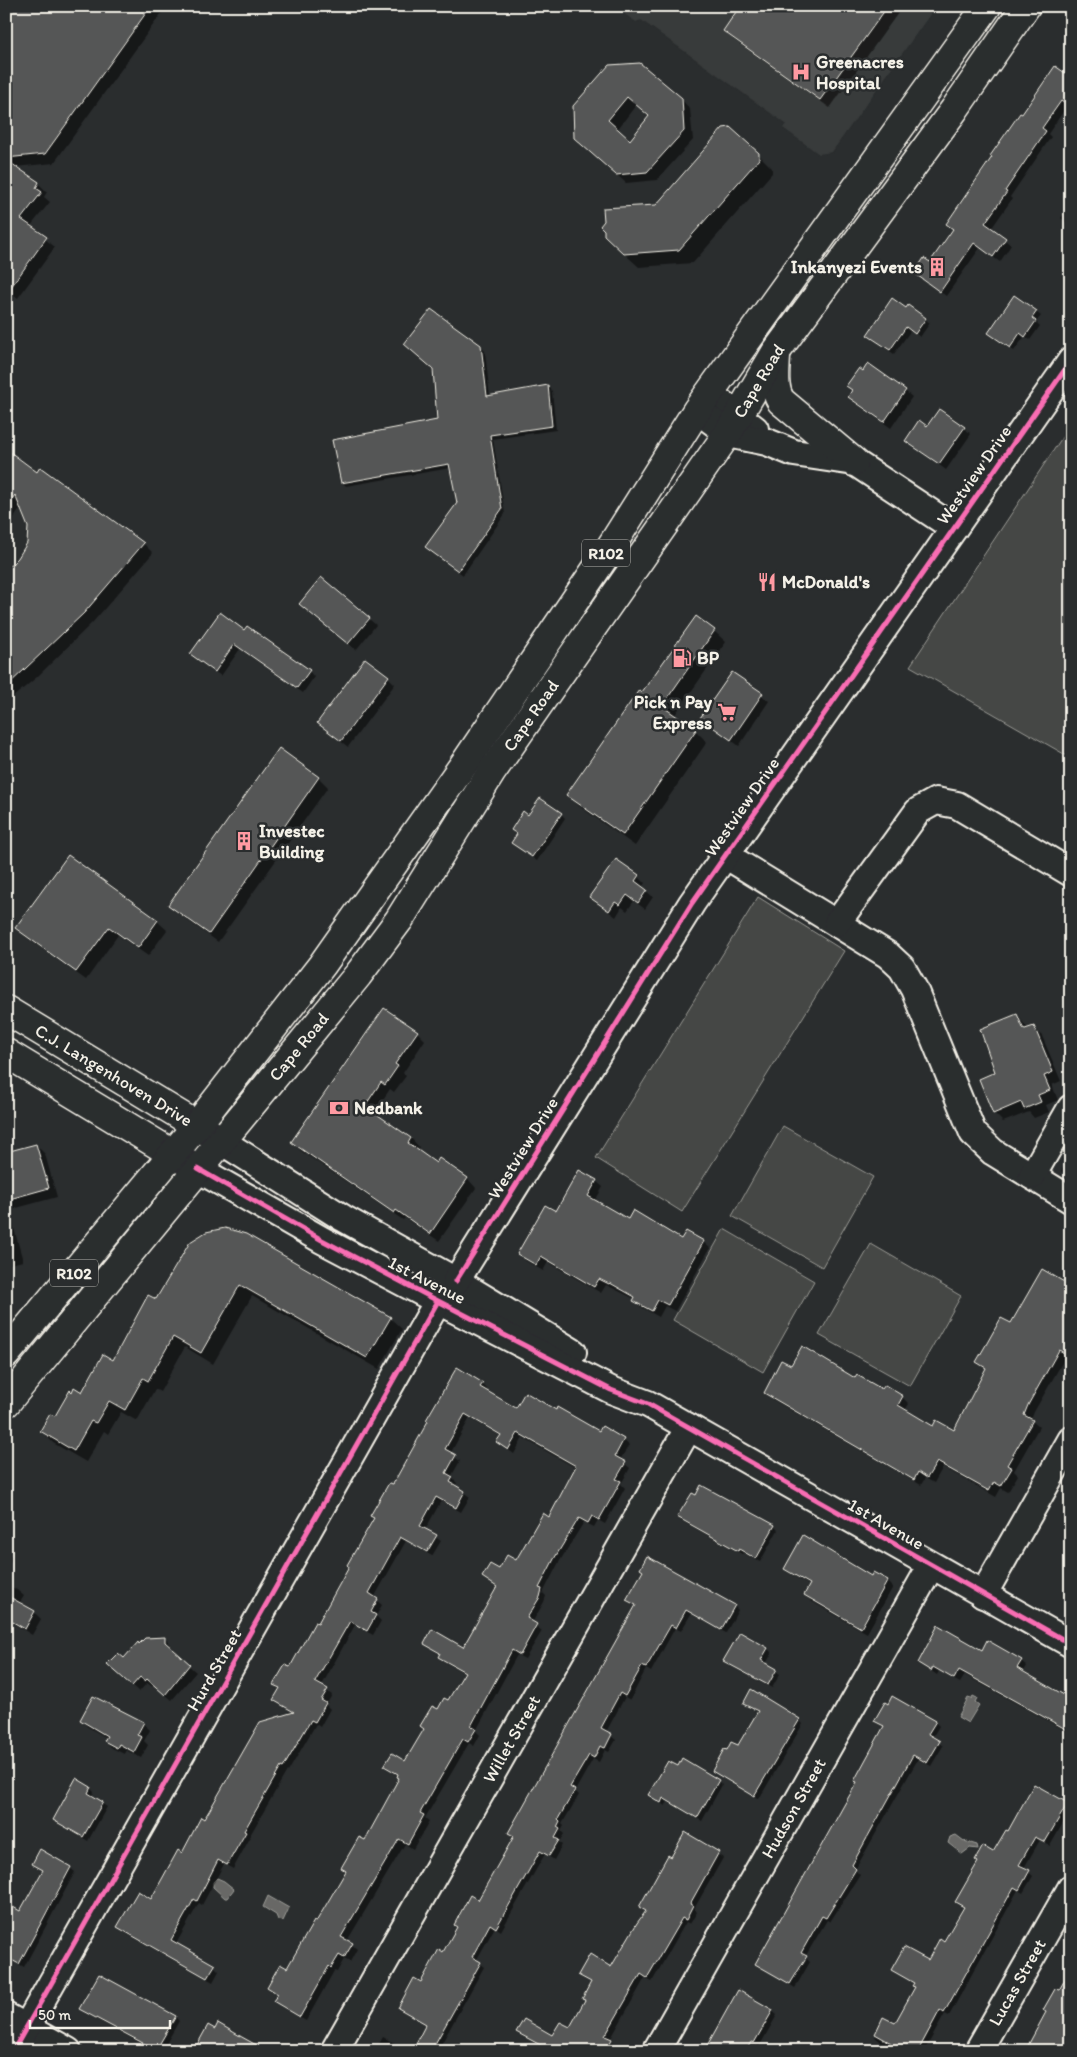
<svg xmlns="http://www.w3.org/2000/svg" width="1077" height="2057" viewBox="0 0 1077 2057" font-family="Itim,sans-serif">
<rect width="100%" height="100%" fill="#2a2d2e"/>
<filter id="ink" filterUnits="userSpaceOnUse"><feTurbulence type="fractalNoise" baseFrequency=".02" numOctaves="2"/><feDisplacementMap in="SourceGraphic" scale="10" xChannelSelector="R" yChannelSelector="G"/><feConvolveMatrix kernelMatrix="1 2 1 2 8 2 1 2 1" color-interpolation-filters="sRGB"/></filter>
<g filter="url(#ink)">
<path fill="#373a3a" d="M613 6H936L832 152 819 154 783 128 786 124 641 20 636 22Z"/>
<path fill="#444645" stroke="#9c9c96" d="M1071 424V758L910 666Z
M758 897 844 951 682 1212 596 1158Z
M783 1126 873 1177 822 1267 732 1216Z
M724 1229 814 1281 763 1372 673 1320Z
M871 1244 961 1296 910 1386 819 1335Z"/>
<path fill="#676866" stroke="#9f9f9a" d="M973 1696 977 1698 975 1702 979 1705 968 1723 958 1717 968 1698 971 1699Z
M956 1835 964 1841 977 1845 978 1849 970 1848 962 1854 948 1843 950 1837Z
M217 1878 224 1881 234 1889 227 1898H225L213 1887V1882Z
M268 1896 289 1908 283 1921 278 1920 276 1915 263 1907Z"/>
<path fill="#0007" fill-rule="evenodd" d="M6 6 166 7 54 163 15 167 38 183 47 192 44 197 50 202 30 227 55 247 18 298 6 291Z
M736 6H903L830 108 734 40 725 31 738 12Z
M610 66 681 99 690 109 693 140 657 180 626 183 585 147ZM636 105 650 117 630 142 617 130Z
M1071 79V108L1067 106 1048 134 1051 137 1010 197 1012 199 991 229 1011 245 1000 262 980 248 946 296 915 273 930 264 954 230 948 224 1022 116Z
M758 154 772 168V173L693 263 639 267 619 249 657 206Z
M1070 206 1071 207V227L1061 218Z
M908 306 930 323 920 337 911 330 894 354 873 339Z
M1036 312 1041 316 1036 322 1040 326 1030 340 1025 336 1014 351 994 337Z
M480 346 485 351 490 397 547 386 552 391 556 430 493 439 505 514 463 575 431 551 458 503 451 468 346 486 342 482 439 421Z
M848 386 905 391 912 397 891 428 856 403 850 397 853 391Z
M927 428H964L971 434 946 470 907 441Z
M6 451 38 474 41 468 144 544 153 553 93 622 37 677 6 703V567L12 566 19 559 28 543 29 527 21 508 6 529Z
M308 610 369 619 376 625 356 650Z
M696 618 714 631 726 642 674 716 696 731 707 742 635 846 579 806 568 795Z
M245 631 309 671 314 677 303 693 240 649 221 676 197 659Z
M732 673 769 701 739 746 702 718Z
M388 677 395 684 348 747 318 723Z
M279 750 319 778 328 787 218 942 179 914 170 905Z
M561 814 565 818 537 861 512 843 518 835 512 830 529 816Z
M68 857 157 921 167 930 148 956 118 935 86 980 26 937 17 928Z
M616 861 638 876 645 883 642 887 653 897 645 909 634 901 627 911 622 907 616 917 590 897Z
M1017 1015 1028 1029 1033 1027 1042 1036 1061 1081 1052 1085 1058 1100 1046 1105 1049 1112 1034 1118 1029 1112 1003 1122 994 1113 997 1073Z
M417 1032 425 1040 403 1073 406 1076 394 1092 390 1089 374 1113 411 1138 419 1147 416 1151 436 1164 440 1159 468 1179 476 1188 439 1241 405 1218 403 1220 301 1151 293 1142Z
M36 1145 45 1154 57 1197 9 1210 23 1261 6 1265V1153Z
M1071 1145V1178L1061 1171 1066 1163 1062 1160Z
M596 1181 603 1187 595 1201 628 1220 682 1241 703 1242 710 1248 675 1311 665 1306 659 1317 641 1307 635 1299 606 1285 601 1293 548 1262 543 1271 526 1261 519 1254 556 1212Z
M191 1243 390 1318 402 1329 379 1369 252 1296 213 1364 185 1347 160 1392 155 1389 137 1421 121 1412 108 1434 104 1431 86 1462 53 1443 42 1431 114 1362 157 1300Z
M1071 1288V1359L1066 1356 1034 1412 1031 1420 1039 1427 1014 1471 1018 1475 1008 1492 1001 1488 996 1497 943 1467 934 1483 925 1478 921 1485 772 1399 765 1393 791 1367 856 1379 882 1391 902 1397 909 1404 905 1410 933 1427 954 1432 987 1370 978 1362 1012 1325Z
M482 1384 487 1389 486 1392 516 1409 557 1411 600 1433 623 1440 629 1445 620 1460 630 1468 621 1484 625 1488 605 1524 598 1520 594 1527 584 1522 558 1564 543 1593 546 1596 544 1602 532 1623 542 1631 525 1659 517 1655 476 1731 480 1735 474 1746 469 1743 462 1755 425 1818 429 1821 413 1849 405 1844 347 1941 357 1949 350 1962 344 1959 337 1972 334 1971 306 2021 280 2006 275 2001 278 1995 269 1987 287 1970 317 1924 365 1842 400 1778 399 1776 386 1766 406 1762 439 1711 449 1702 465 1673 445 1662 440 1656 441 1655 425 1644 464 1649 498 1588 484 1577 516 1562 549 1518 576 1468 523 1438 514 1454 498 1442 501 1436 470 1418 450 1454 460 1461 451 1477 457 1483 455 1486 470 1497 461 1512 441 1501 425 1530 441 1541 432 1556 406 1541 374 1598 382 1605 376 1616 381 1621 373 1635 355 1625 321 1687 332 1695 326 1705 330 1709 320 1727 316 1724 288 1772 287 1771 249 1837 250 1838 233 1869 224 1864 202 1905 199 1903 176 1944 214 1966 219 1971 213 1982 124 1932 119 1927 152 1900 205 1821 294 1713 275 1699 280 1690 275 1685 290 1669 318 1625 393 1486Z
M678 1517 774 1526 778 1530 760 1562 743 1553 742 1554 682 1521Z
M6 1552 13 1558 6 1571Z
M785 1569 872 1578 887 1581 893 1587 867 1633 811 1601 806 1595 811 1586 791 1574Z
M6 1584 17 1590 24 1596 19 1604 34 1612 41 1619 32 1635 6 1619Z
M628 1600 734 1606 738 1610 726 1633 691 1614 681 1631 675 1628 651 1672 646 1669 630 1700 625 1697 606 1732 616 1740 609 1752 605 1750 599 1762 593 1759 575 1791 579 1795 562 1824 564 1826 561 1831 564 1834 559 1842 562 1845 554 1860 545 1854 501 1931 495 1927 476 1961 484 1967 438 2050 439 2051H413L427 2025 400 2007 421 1984 443 1953 478 1902 515 1838 509 1833 637 1607Z
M165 1638 171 1645V1650L196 1672 172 1700 154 1685 153 1687 147 1683 139 1692 116 1671 124 1660Z
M768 1649 772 1653 766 1664 780 1674 772 1688 729 1665 725 1660Z
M982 1651 1021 1661 1027 1666 1023 1673 1071 1700V1745L1066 1740 1070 1733 965 1675 960 1683 939 1671 937 1675 920 1663Z
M745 1703 799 1720 803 1724 759 1799 713 1771 739 1747 758 1713Z
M81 1720 143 1723 150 1730 144 1741 148 1745 141 1758 126 1750 124 1754 112 1748 105 1741 107 1738 88 1727Z
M876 1720 935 1722 939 1726 932 1738 943 1746 931 1766 918 1759 855 1870 860 1875 830 1922 827 1920 805 1957 810 1962 795 1988 757 1963 858 1783 855 1780 885 1727Z
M678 1768 718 1781 722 1785 702 1821 668 1802 665 1806 649 1795Z
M90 1788 94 1792 92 1797 107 1807 88 1841 54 1820Z
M1067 1804 1071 1809 1050 1846 1040 1840 1024 1868 1033 1876 1023 1893 1018 1890 949 2016 945 2014 926 2048 929 2051H903L900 2049 901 2051H876L881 2042 875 2037 884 2019 896 2025 916 1988 915 1984 893 1970 928 1961 945 1943 965 1908 956 1901 1008 1832Z
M686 1834 723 1858 694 1909 697 1912 690 1924 686 1922 652 1982 645 1978 610 2040 616 2045 612 2051H549L523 2036 518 2032 552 2036 570 2029 586 2001 592 1983 580 1975 612 1969 647 1913 641 1907Z
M34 1864 70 1868 75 1872 24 1967 6 1957 20 1913 44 1871Z
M81 2008 175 2017 179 2021 162 2051H155L85 2013Z
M772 2011 777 2015 759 2047 756 2045 753 2051H707Z
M383 2037 408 2051H375Z"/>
<path fill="#555756" stroke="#f4f1e8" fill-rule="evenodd" d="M6 6H151L45 154 6 158Z
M740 6H888L820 100 723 31Z
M640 63 682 98 684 131 647 172 616 175 574 138 573 106 609 65ZM627 97 649 116 630 140 608 120Z
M1055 66 1071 77V108L1061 101 1042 128 1046 131 1005 191 1007 192 985 223 1006 238 993 257 974 243 940 292 914 273 924 258 930 262 953 229 946 224 992 157 990 156 1020 113 1022 114Z
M730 127 759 153V159L679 250 624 254 604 235V230L600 226 604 221 603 208 656 205 723 128Z
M6 160 39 182 36 188 42 192 21 219 47 237 6 294Z
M1014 295 1037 311 1032 318 1036 321 1025 337 1020 333 1010 348 988 333Z
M892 298 906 308 908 305 926 318 915 334 906 327 890 350 867 335Z
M431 309 481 345 487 396 548 385 552 426 490 435 502 509 458 571 425 547 457 503 449 464 341 483 332 440 437 420 433 369 404 344Z
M868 363 906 390 884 422 848 397 852 390 846 386 859 368 863 371Z
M939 409 965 427 939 464 905 441 919 420 927 426Z
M6 449 37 472 40 467 144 543 84 613 6 687V566L11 565 18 558 27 543 28 527 15 495 6 507Z
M321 577 370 618 348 644 299 604Z
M220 612 244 630 247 626 310 670 297 688 234 644 215 672 190 654Z
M696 616 715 630 662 706 696 730 623 835 566 795 639 690 642 692Z
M365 658 389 676 341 741 317 723Z
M732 672 763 693 731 740 700 718Z
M279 748 319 777 209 934 168 905Z
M540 798 562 813 532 857 511 843 517 834 511 830 523 811 528 815Z
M68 855 158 920 138 948 109 927 76 972 15 928Z
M616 859 639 875 635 881 647 890 638 903 627 895 620 905 615 902 609 911 589 897Z
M384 1008 418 1031 395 1064 398 1066 385 1085 381 1082 365 1106 411 1138 408 1143 436 1163 439 1158 468 1178 430 1234 396 1210 394 1213 291 1142Z
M1017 1014 1023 1028 1025 1029 1034 1026 1053 1072 1044 1076 1050 1090 1038 1095 1041 1102 1024 1109 1021 1102 993 1114 979 1079 995 1072 980 1029Z
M36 1144 49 1188 6 1200V1152Z
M579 1170 597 1180 588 1196 628 1219 633 1210 681 1239 686 1231 704 1241 668 1305 658 1300 652 1311 633 1301 635 1297 610 1283 609 1284 599 1279 594 1287 541 1256 536 1265 517 1254 545 1205 556 1211Z
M225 1228 246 1234 391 1317 367 1358 240 1285 201 1353 173 1337 148 1381 143 1378 125 1410 109 1401 96 1423 91 1421 74 1451 40 1431 50 1414 55 1416 70 1390 72 1392 74 1387 82 1392 103 1354 113 1360 148 1295 156 1299 190 1242 206 1232Z
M1042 1269 1071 1286V1357L1059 1350 1028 1405 1024 1415 1033 1420 1007 1465 1012 1468 1001 1486 994 1482 989 1491 937 1462 927 1478 918 1472 914 1480 764 1393 781 1360 791 1365 802 1346 855 1378 857 1375 882 1389 885 1385 903 1396 898 1405 933 1426 936 1420 954 1430 986 1368 976 1362 987 1343 1001 1318 1011 1323Z
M457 1367 483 1383 480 1387 516 1408 525 1392 556 1410 557 1407 599 1431 602 1426 624 1439 615 1456 626 1462 616 1479 621 1481 599 1520 592 1516 588 1523 579 1518 554 1559 539 1588 542 1589 540 1597 527 1618 537 1624 520 1655 512 1650 471 1726 476 1729 468 1742 463 1739 457 1749 420 1813 424 1815 408 1844 399 1839 341 1937 353 1943 344 1958 339 1955 331 1968 329 1966 300 2017 273 2001 278 1994 267 1987 280 1964 287 1968 314 1921 316 1922 346 1871 341 1868 359 1837 365 1840 399 1778 397 1777 398 1774 384 1766 392 1753 405 1761 424 1729 420 1726 432 1706 438 1709 444 1698 448 1700 465 1672 438 1657 440 1653 424 1644 432 1629 463 1647 497 1587 482 1577 490 1564 499 1569 507 1555 516 1560 543 1513 549 1517 576 1466 518 1433 508 1450 496 1442 501 1435 465 1414 445 1449 456 1455 446 1473 453 1477 450 1482 465 1491 456 1508 436 1497 420 1526 437 1535 427 1552 400 1537 369 1593 378 1599 371 1612 376 1615 367 1631 350 1621 315 1682 328 1689 321 1700 326 1703 315 1722 311 1720 283 1768 281 1767 244 1831 246 1832 227 1865 218 1860 197 1901 194 1899 171 1940 215 1965 207 1978 117 1927 138 1891 151 1899 178 1850 182 1853 201 1817 204 1819 209 1811 260 1722 294 1712 273 1700 280 1688 273 1685 285 1665 290 1667 315 1622 318 1623 349 1567 347 1565 374 1518 370 1516 389 1483 393 1484 428 1421 426 1420Z
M701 1485 775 1525 756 1559 739 1549 738 1551 677 1517 692 1493 696 1495Z
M803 1535 871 1576 873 1572 888 1580 861 1628 804 1595 810 1584 784 1569Z
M647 1556 735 1605 721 1630 686 1610 676 1628 671 1625 646 1668 642 1666 625 1696 620 1693 601 1728 612 1734 605 1748 600 1746 594 1758 589 1755 570 1787 575 1790 558 1819 560 1821 557 1827 560 1829 555 1838 559 1840 549 1856 540 1851 496 1928 490 1924 472 1957 481 1962 431 2051H412L426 2024 398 2008 414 1978 421 1982 439 1949 443 1952 457 1927 454 1925 470 1895 478 1900 514 1836 508 1833 636 1605 626 1600 643 1571 640 1569Z
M6 1595 35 1611 25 1629 6 1618Z
M938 1625 982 1650 987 1640 1022 1660 1017 1668 1071 1699V1732L959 1670 954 1679 933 1667 931 1671 918 1663Z
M740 1632 768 1648 761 1660 777 1669 768 1685 723 1661Z
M165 1637V1642L190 1664 165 1695 147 1679 145 1681 140 1677 132 1686 107 1664 118 1653 124 1658 138 1642 139 1644 145 1638Z
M751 1689 800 1719 754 1796 712 1771 724 1749 727 1750 731 1742 738 1745 758 1711 743 1704Z
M93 1696 144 1722 137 1735 142 1737 134 1752 119 1744 117 1748 104 1741 107 1736 80 1720Z
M892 1696 936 1721 928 1734 940 1741 927 1763 913 1755 852 1865 856 1869 826 1918 822 1916 801 1953 807 1956 790 1984 755 1964 857 1782 854 1781 884 1726 874 1721 885 1702 888 1704Z
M682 1758 719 1780 697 1818 663 1798 661 1803 648 1795 668 1761 678 1766Z
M76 1778 91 1787 88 1793 103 1802 83 1837 53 1820Z
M1034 1784 1068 1803 1045 1842 1035 1837 1019 1865 1030 1870 1019 1890 1014 1887 944 2013 940 2010 918 2051H905L875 2034 883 2017 895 2023 915 1987 912 1986 914 1983 891 1970 904 1947 928 1960 940 1938 944 1941 964 1907 955 1902 978 1862 975 1860 983 1846 993 1852 1006 1830 1008 1831Z
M685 1832 719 1852 690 1904 693 1906 686 1920 682 1918 647 1978 641 1974 605 2036 612 2039 606 2051H542L544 2047 516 2032 524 2019 552 2035 560 2022 570 2027 585 2000 582 1999 591 1982 578 1975 590 1954 611 1967 637 1923 646 1911 639 1907 668 1855 671 1857Z
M40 1849 71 1867 19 1964 6 1957V1903L20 1911 43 1870 32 1864Z
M1071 1969V2051H1025L1046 2012 1043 2010 1055 1989 1059 1990Z
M99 1974 176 2016 156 2050 79 2009Z
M738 1990 773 2010 754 2043 751 2042 746 2051H704Z
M218 2023 240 2036 267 2051H206L197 2045 208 2025 215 2029Z"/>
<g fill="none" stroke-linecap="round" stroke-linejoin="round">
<g stroke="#f4f1e8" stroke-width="30">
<g id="minor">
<path d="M710 394 755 429"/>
<path d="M697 410 728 433 738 436 767 442 794 453 854 462 954 528"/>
<path d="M725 855 888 955 902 968 914 989 973 1133 993 1152 1071 1200"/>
<path d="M837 923 918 811 936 801 957 805 1071 873"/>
<path d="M221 1141 343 1218 456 1281 573 1352"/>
<path d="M198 1169 322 1240 438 1301 611 1390 648 1404 1071 1644"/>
<path d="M1032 1176 1071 1108"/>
<path d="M456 1281 692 903 1071 361"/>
<path d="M983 1595 1071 1440"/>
<path d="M6 2016 68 2051"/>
<path d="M13 2051 438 1301"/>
<path id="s1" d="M334 2051 689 1427"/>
<path id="s2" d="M656 2051 931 1566"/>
<path id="s3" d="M978 2051 1071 1888"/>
</g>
</g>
<g stroke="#f4f1e8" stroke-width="31">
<g id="major">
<path d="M776 353C776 369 772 387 781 401L854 462"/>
<path id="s4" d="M6 1010 211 1134"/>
<path d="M6 1053 188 1163"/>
<path d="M6 1354 197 1125 322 965 467 760 603 559 697 410 987 6"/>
<path id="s5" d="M6 1403 358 975 399 920 491 773 728 433 776 352 954 110 1026 6"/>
</g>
</g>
<use href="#minor" stroke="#2a2d2e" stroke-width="26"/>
<use href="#major" stroke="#2a2d2e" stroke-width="28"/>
<g stroke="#2a2d2e" stroke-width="8">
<path id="cycleway" d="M198 1169 322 1240 438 1301 611 1390 648 1404 1071 1644
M456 1281 692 903 1071 361
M13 2051 438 1301"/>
</g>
<use href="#cycleway" stroke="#f96db3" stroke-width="5"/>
</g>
</g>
<defs>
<g id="hospital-bare" transform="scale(1.5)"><path d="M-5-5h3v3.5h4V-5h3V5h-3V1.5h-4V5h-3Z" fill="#ff9aa2" stroke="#2a2d2e" stroke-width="2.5" paint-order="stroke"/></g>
<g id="building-bare" transform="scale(1.5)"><path d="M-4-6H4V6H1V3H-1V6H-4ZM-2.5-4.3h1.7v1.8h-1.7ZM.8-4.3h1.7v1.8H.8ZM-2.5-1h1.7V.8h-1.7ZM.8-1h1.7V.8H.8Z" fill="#ff9aa2" stroke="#2a2d2e" stroke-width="2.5" paint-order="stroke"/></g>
<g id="restaurant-bare" transform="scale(1.5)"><path d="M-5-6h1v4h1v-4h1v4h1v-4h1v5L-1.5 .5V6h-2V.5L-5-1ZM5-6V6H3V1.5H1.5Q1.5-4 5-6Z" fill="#ff9aa2" stroke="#2a2d2e" stroke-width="2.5" paint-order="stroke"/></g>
<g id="fuel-bare" transform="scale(1.5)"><path d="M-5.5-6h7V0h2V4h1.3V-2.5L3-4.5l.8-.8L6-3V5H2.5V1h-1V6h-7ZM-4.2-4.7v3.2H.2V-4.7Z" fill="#ff9aa2" stroke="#2a2d2e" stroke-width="2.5" paint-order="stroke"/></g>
<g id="supermarket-bare" transform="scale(1.5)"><path d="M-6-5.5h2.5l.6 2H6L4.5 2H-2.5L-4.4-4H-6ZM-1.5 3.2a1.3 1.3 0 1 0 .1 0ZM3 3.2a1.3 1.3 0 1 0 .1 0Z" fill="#ff9aa2" stroke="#2a2d2e" stroke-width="2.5" paint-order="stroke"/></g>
<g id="bank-bare" transform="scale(1.5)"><path d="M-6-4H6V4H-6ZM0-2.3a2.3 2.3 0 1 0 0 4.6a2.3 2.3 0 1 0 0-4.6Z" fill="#ff9aa2" stroke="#2a2d2e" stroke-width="2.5" paint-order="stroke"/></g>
</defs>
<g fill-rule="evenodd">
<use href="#hospital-bare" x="801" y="72"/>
<use href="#building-bare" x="937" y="267"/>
<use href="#restaurant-bare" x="767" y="582"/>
<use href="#fuel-bare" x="682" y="658"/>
<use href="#supermarket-bare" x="727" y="712"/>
<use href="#building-bare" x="244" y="841"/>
<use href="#bank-bare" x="339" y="1108"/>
</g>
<g text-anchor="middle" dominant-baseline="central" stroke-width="5" stroke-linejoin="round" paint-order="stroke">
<g fill="#2a2d2e" stroke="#b7b6b0" stroke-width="1">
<rect x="582" y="539.5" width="48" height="27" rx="4"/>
<rect x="50" y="1259.5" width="48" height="27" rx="4"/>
</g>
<g font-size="16" font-weight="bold" fill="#f4f1e8">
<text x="606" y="553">R102</text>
<text x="74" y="1273">R102</text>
</g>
<g font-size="18" font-weight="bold" fill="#f4f1e8" stroke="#2a2d2e" text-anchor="start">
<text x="816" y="62">Greenacres<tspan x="816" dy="21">Hospital</tspan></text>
<text x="922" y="267" text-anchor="end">Inkanyezi Events</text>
<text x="782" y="582">McDonald's</text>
<text x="697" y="658">BP</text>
<text x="712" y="702" text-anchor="end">Pick n Pay<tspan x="712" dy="21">Express</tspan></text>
<text x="259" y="831">Investec<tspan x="259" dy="21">Building</tspan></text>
<text x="354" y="1108">Nedbank</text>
</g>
<g font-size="18" fill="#f4f1e8" stroke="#2a2d2e">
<text stroke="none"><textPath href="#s5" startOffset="1271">Cape Road</textPath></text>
<text transform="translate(974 475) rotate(-55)">Westview Drive</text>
<text stroke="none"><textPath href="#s5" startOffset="866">Cape Road</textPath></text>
<text transform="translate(742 807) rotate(-55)">Westview Drive</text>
<text stroke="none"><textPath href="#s5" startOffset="461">Cape Road</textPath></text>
<text stroke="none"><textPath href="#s4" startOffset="126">C.J. Langenhoven Drive</textPath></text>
<text transform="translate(523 1148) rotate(-58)">Westview Drive</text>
<text transform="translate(427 1280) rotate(27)">1st Avenue</text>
<text transform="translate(886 1524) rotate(30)">1st Avenue</text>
<text transform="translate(214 1670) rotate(-60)">Hurd Street</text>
<text stroke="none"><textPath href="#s1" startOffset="359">Willet Street</textPath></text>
<text stroke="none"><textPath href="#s2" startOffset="279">Hudson Street</textPath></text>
<text stroke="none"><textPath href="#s3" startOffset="79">Lucas Street</textPath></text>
</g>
</g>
<rect width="1077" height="2057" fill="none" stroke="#2a2d2e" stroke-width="25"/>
<rect x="12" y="12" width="1052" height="2032" fill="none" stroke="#f4f1e8" stroke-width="2" filter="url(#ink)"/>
<path d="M30 2020v8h140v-8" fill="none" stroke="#f4f1e8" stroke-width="2.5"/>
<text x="38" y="2020" font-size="15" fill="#f4f1e8" stroke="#2a2d2e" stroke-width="4" paint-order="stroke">50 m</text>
</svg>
